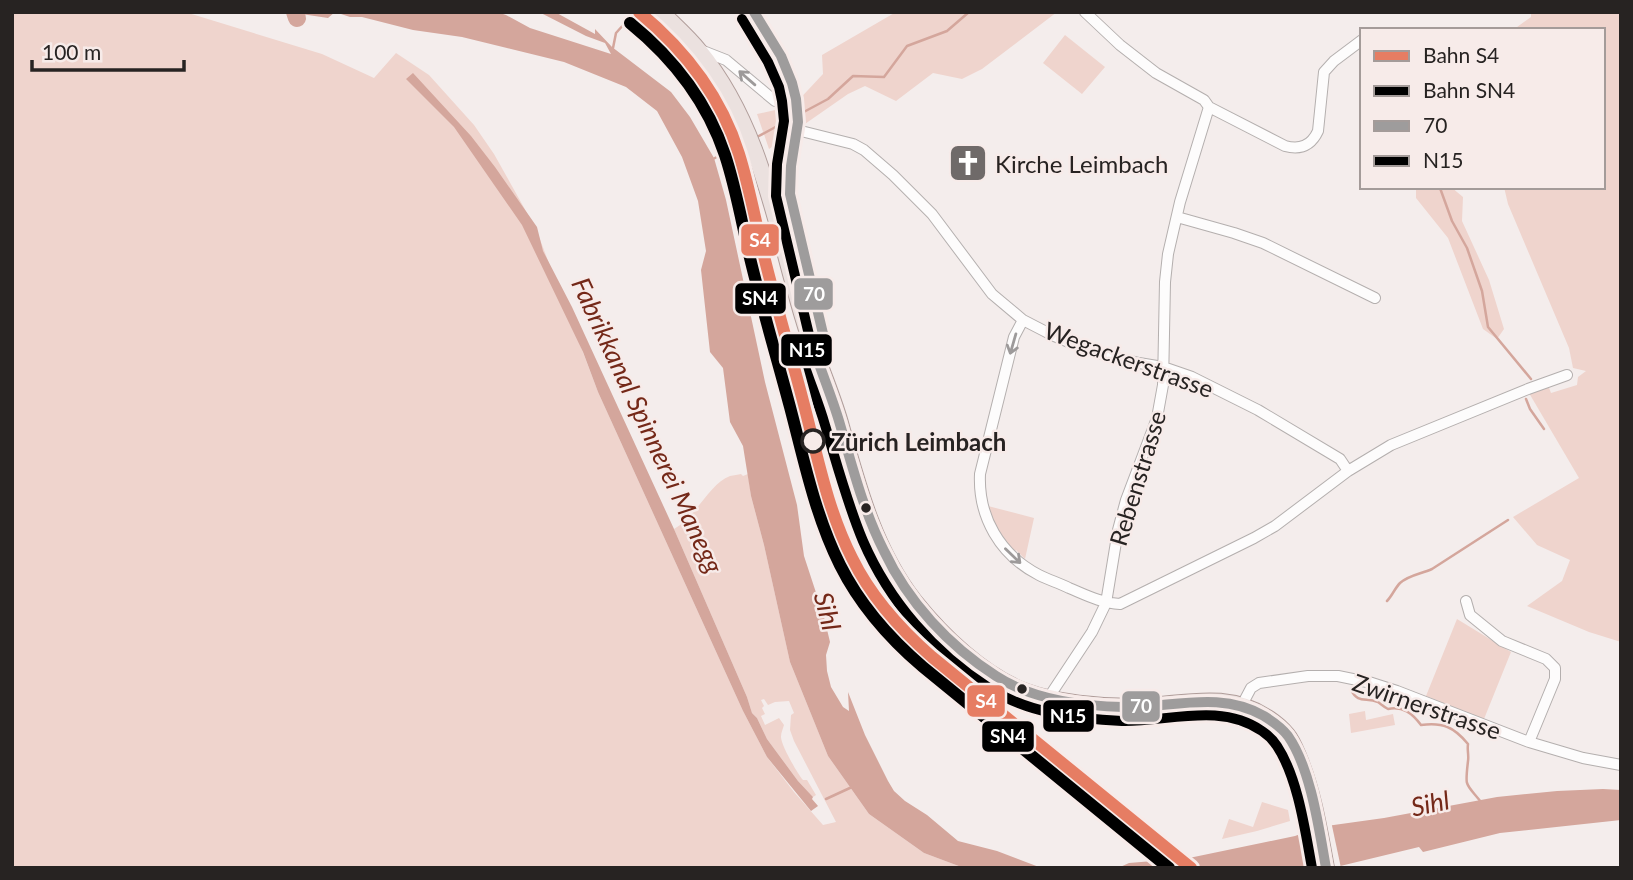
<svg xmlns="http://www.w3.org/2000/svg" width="1633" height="880" viewBox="0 0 1633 880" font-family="Lato,sans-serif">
<rect width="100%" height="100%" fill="#f4edec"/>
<path fill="#efd4cd" d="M12 12H185L322 54 374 78 396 53 429 75 474 125 494 154 536 229 598 392 743 711 767 757 794 792 823 825 836 822 794 741 790 730 791 715 794 713 789 701 775 702 768 705 764 699 761 700 764 706 762 708 765 714 761 716 765 725 779 718 784 725C783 729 781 732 781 737 781 745 797 773 803 780H807L816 795 813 797 798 781 767 739 757 718 752 713 747 697 674 529C696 517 710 483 730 476 734 475 738 475 741 474L743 476 748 474 751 496 764 545 790 662 828 756 869 814 924 853 964 868H12Z
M896 12H1057L982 69 962 79 933 73 896 101 865 86 848 94 769 149 757 114 793 106 823 74 822 55Z
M1531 12H1621V373H1619L1621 374V642L1589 632 1527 606 1562 581 1570 560 1537 545 1513 517 1579 478 1529 393 1548 385 1551 393 1577 385 1578 377 1586 371 1573 368 1569 348 1508 204 1504 187H1603V30H1513L1531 17Z
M1065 35 1105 67 1082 94 1043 63Z
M1416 187H1451L1463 197 1462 221 1489 280 1504 329 1497 339 1483 329 1448 238 1416 198Z
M988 506 1034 518 1025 559 1016 550 1014 552C1002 538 993 524 988 506Z
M1457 619 1511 652 1484 719 1426 696Z
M1365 711 1366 720 1393 714 1395 725 1351 733 1349 714Z
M1262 802 1288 810 1290 821 1257 831 1222 839 1229 819 1253 827Z"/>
<path fill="#d4a69c" d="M288 12H497L506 15 530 28 611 54 605 43 586 36 539 12H555L595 34V29L612 47 671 92 690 117 714 158 726 200 765 382 797 505 804 556 824 617 830 642 826 655 827 671 831 687 843 707 849 711 848 692 865 735 888 781 894 791 905 801 927 815 958 841 997 851 1039 867 1069 868H964L924 853 869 814 828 756 790 662 764 545 751 496 743 446 730 422 723 368 710 352 701 270 706 251 698 201 682 157 657 111 626 87 564 62 462 37 413 30 362 17H350L335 12 328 18Z
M413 73 471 136 495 167 537 227 543 251 572 307 674 529 747 697 752 713 757 718 767 739 798 781 813 797 812 799 818 806 811 811 767 757 743 711 598 392 583 352 522 225 454 127 406 79Z
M1603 789 1621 790V820L1500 833 1423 852 1419 847 1332 868H1118L1129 863 1189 858 1295 836 1303 833 1305 829 1384 818 1497 797 1557 791Z"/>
<path fill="#f4edec" d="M1331 821 1341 868H1313L1305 826Z"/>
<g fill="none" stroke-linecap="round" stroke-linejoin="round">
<path stroke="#d4a69c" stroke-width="2.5" d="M613 48 616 33 634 13
M800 114 828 99 853 76 884 77 907 46 947 31 969 12
M757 137 794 117
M713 159 744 143
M1440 188 1452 221 1467 248 1482 291 1488 327 1531 379
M1526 399 1530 409 1544 429
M1387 601C1392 596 1395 588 1400 583 1409 575 1421 574 1432 569L1508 520
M1351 690C1358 704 1366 697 1378 702 1381 704 1384 707 1388 709 1403 706 1412 713 1421 725 1443 722 1454 727 1468 744 1467 751 1469 755 1468 761 1465 788 1465 782 1481 802
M826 799 852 787"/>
<path stroke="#d4a69c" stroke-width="18" d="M295 12 297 18"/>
<g stroke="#b4afae" stroke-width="12">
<path id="minor" d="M1085 12 1120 45 1156 73 1204 100 1209 107 1285 146C1300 150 1311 146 1318 131L1324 72 1334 61 1362 40
M698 49 726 60 775 101 796 99
M797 130 853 144 864 150 893 175 932 214 992 294 1023 320 1054 336 1090 351 1139 363 1163 367 1192 377 1258 410 1340 459 1348 471
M1177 217 1234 233 1263 243 1375 298
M1023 320 1014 337 980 474C978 517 1000 555 1039 575 1049 580 1059 583 1069 588 1086 595 1101 603 1120 604L1254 538 1275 526 1348 471 1391 445 1528 389 1567 375
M1466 601 1470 615 1502 641 1546 659 1555 668V679L1529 742
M1049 697 1092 632 1106 603 1118 530 1126 500 1157 418 1163 385 1165 282 1168 254 1180 202 1209 107
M1242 705 1251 688 1259 683 1308 676H1338L1372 683 1397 691 1529 742 1583 758 1621 765"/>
</g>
<g stroke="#b4afae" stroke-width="14">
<path id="tertiary" d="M754 12 781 56 792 83 796 99 798 122 791 166 790 194 824 338 823 352 818 361"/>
</g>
<g stroke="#b09d9a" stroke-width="18">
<path id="primary" d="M661 12C674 25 688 37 699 51 762 128 776 228 804 320 814 355 830 388 840 423 857 484 874 550 914 601 942 636 983 676 1026 692 1055 703 1102 707 1133 707 1182 706 1225 689 1269 719 1275 723 1282 729 1287 735 1292 741 1295 749 1298 756 1313 792 1319 830 1326 868"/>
</g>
<use href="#minor" stroke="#fdfcfc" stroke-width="10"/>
<use href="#tertiary" stroke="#fdfcfc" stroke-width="12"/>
<use href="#primary" stroke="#ebe1df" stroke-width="16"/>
<g stroke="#f7ebe9" stroke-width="16">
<path id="bus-1" d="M754 12 781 56 792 83 796 99 798 122 791 166 790 194 824 338 823 352 818 361C825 381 833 401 839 421 852 465 863 510 884 551 908 602 949 646 996 676 1031 699 1082 706 1123 707 1171 708 1220 690 1264 716 1272 721 1282 728 1288 736 1311 769 1319 829 1326 868"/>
</g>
<g stroke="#f7ebe9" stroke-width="16">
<path id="bus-2" d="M742 19 768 62 779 87 782 101 784 121 777 164 776 196 810 339C809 348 803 355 804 364 811 385 819 404 825 425 837 464 847 503 863 541 889 601 934 653 989 688 1027 713 1077 719 1122 721 1168 722 1220 702 1262 731 1268 735 1273 740 1277 746 1298 778 1305 830 1312 868"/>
</g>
<use href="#bus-1" stroke="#9e9c9c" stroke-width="10"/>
<use href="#bus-2" stroke="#000" stroke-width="10"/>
<g stroke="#f7ebe9" stroke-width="18">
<path id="rail-1" d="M639 12C685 50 721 96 739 154 749 186 755 219 763 252 775 302 790 351 803 401 817 454 827 509 852 558 871 597 900 629 932 657L1191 868"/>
</g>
<g stroke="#f7ebe9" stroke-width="18">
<path id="rail-2" d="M630 23C673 58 707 101 725 155 736 188 742 224 750 258 762 308 777 358 790 407 804 460 815 515 840 565 860 605 889 638 923 667L1169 868"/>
</g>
<use href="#rail-1" stroke="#e67d63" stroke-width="12"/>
<use href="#rail-2" stroke="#000" stroke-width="12"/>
</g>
<defs><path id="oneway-shaft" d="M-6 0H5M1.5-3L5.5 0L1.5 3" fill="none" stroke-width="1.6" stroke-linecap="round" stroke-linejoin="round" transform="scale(1.75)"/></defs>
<g stroke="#9d9a9a">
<use href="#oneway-shaft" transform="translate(747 78) rotate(-139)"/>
<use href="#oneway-shaft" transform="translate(1013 344) rotate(106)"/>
<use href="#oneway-shaft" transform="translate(1013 556) rotate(44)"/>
</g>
<defs>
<g id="church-square" transform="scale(2.0125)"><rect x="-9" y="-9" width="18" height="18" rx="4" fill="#6f6a69" stroke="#f7ebe9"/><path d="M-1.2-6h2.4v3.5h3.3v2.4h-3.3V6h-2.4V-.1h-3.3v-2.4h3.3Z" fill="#fff"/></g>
</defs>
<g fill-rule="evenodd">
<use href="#church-square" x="968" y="163"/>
</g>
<circle fill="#f7ebe9" stroke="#272322" stroke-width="3.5" cx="813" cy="441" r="11"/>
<g fill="#272322" stroke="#f7ebe9" stroke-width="2.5">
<circle cx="866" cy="508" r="6"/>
<circle cx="1022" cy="689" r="6"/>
</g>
<g text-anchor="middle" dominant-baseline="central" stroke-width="5" stroke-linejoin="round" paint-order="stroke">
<g font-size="24" fill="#272322" stroke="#f7ebe9" text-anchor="start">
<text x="995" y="163">Kirche Leimbach</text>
</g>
<g font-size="24" fill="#272322" stroke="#f7ebe9">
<text transform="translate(1129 359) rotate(20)">Wegackerstrasse</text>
<text transform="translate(1137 478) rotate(-73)">Rebenstrasse</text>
<text transform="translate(1427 706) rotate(19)">Zwirnerstrasse</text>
</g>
<g font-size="24" font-weight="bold" fill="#272322" stroke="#f7ebe9" text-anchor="start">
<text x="831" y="441">Zürich Leimbach</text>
</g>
<g font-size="26" font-style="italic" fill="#742818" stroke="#f7ebe9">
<text transform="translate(648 425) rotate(65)">Fabrikkanal Spinnerei Manegg</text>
<text transform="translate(828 611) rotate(76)">Sihl</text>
<text transform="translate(1430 803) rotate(-12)">Sihl</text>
</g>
</g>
<g stroke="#f7ebe9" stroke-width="2.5">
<rect x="740" y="223" width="40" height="34" rx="7" fill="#e67d63"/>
<rect x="793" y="277" width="41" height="34" rx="7" fill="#9e9c9c"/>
<rect x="734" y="282" width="53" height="33" rx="7" fill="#000"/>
<rect x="780" y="333" width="53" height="34" rx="7" fill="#000"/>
<rect x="966" y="684" width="40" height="34" rx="7" fill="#e67d63"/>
<rect x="1121" y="690" width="40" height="33" rx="7" fill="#9e9c9c"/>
<rect x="1042" y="699" width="53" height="34" rx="7" fill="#000"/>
<rect x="981" y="720" width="54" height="33" rx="7" fill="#000"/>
</g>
<g font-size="19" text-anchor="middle" font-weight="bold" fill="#fff">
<text x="760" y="247">S4</text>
<text x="814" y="301">70</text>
<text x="760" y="305">SN4</text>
<text x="807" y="357">N15</text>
<text x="986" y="708">S4</text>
<text x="1141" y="713">70</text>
<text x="1068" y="723">N15</text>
<text x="1008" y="743">SN4</text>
</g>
<rect width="1633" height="880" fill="none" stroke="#272322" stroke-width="28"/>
<rect x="1360" y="28" width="245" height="161" fill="#f7ebe9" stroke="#a49b99" stroke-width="2"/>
<rect x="1374" y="51" width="35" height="10" fill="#e67d63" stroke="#a49b99" stroke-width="2"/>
<text x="1423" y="63" font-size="21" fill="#272322">Bahn S4</text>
<rect x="1374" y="86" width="35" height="10" fill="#000000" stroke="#a49b99" stroke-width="2"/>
<text x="1423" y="98" font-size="21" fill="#272322">Bahn SN4</text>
<rect x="1374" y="121" width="35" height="10" fill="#9e9c9c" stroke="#a49b99" stroke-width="2"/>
<text x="1423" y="133" font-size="21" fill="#272322">70</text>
<rect x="1374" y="156" width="35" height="10" fill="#000000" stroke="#a49b99" stroke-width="2"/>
<text x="1423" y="168" font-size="21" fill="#272322">N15</text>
<path d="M32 60v10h152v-10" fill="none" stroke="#272322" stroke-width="3.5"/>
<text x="42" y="60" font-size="21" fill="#272322" stroke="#f7ebe9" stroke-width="5" paint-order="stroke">100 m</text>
</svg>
